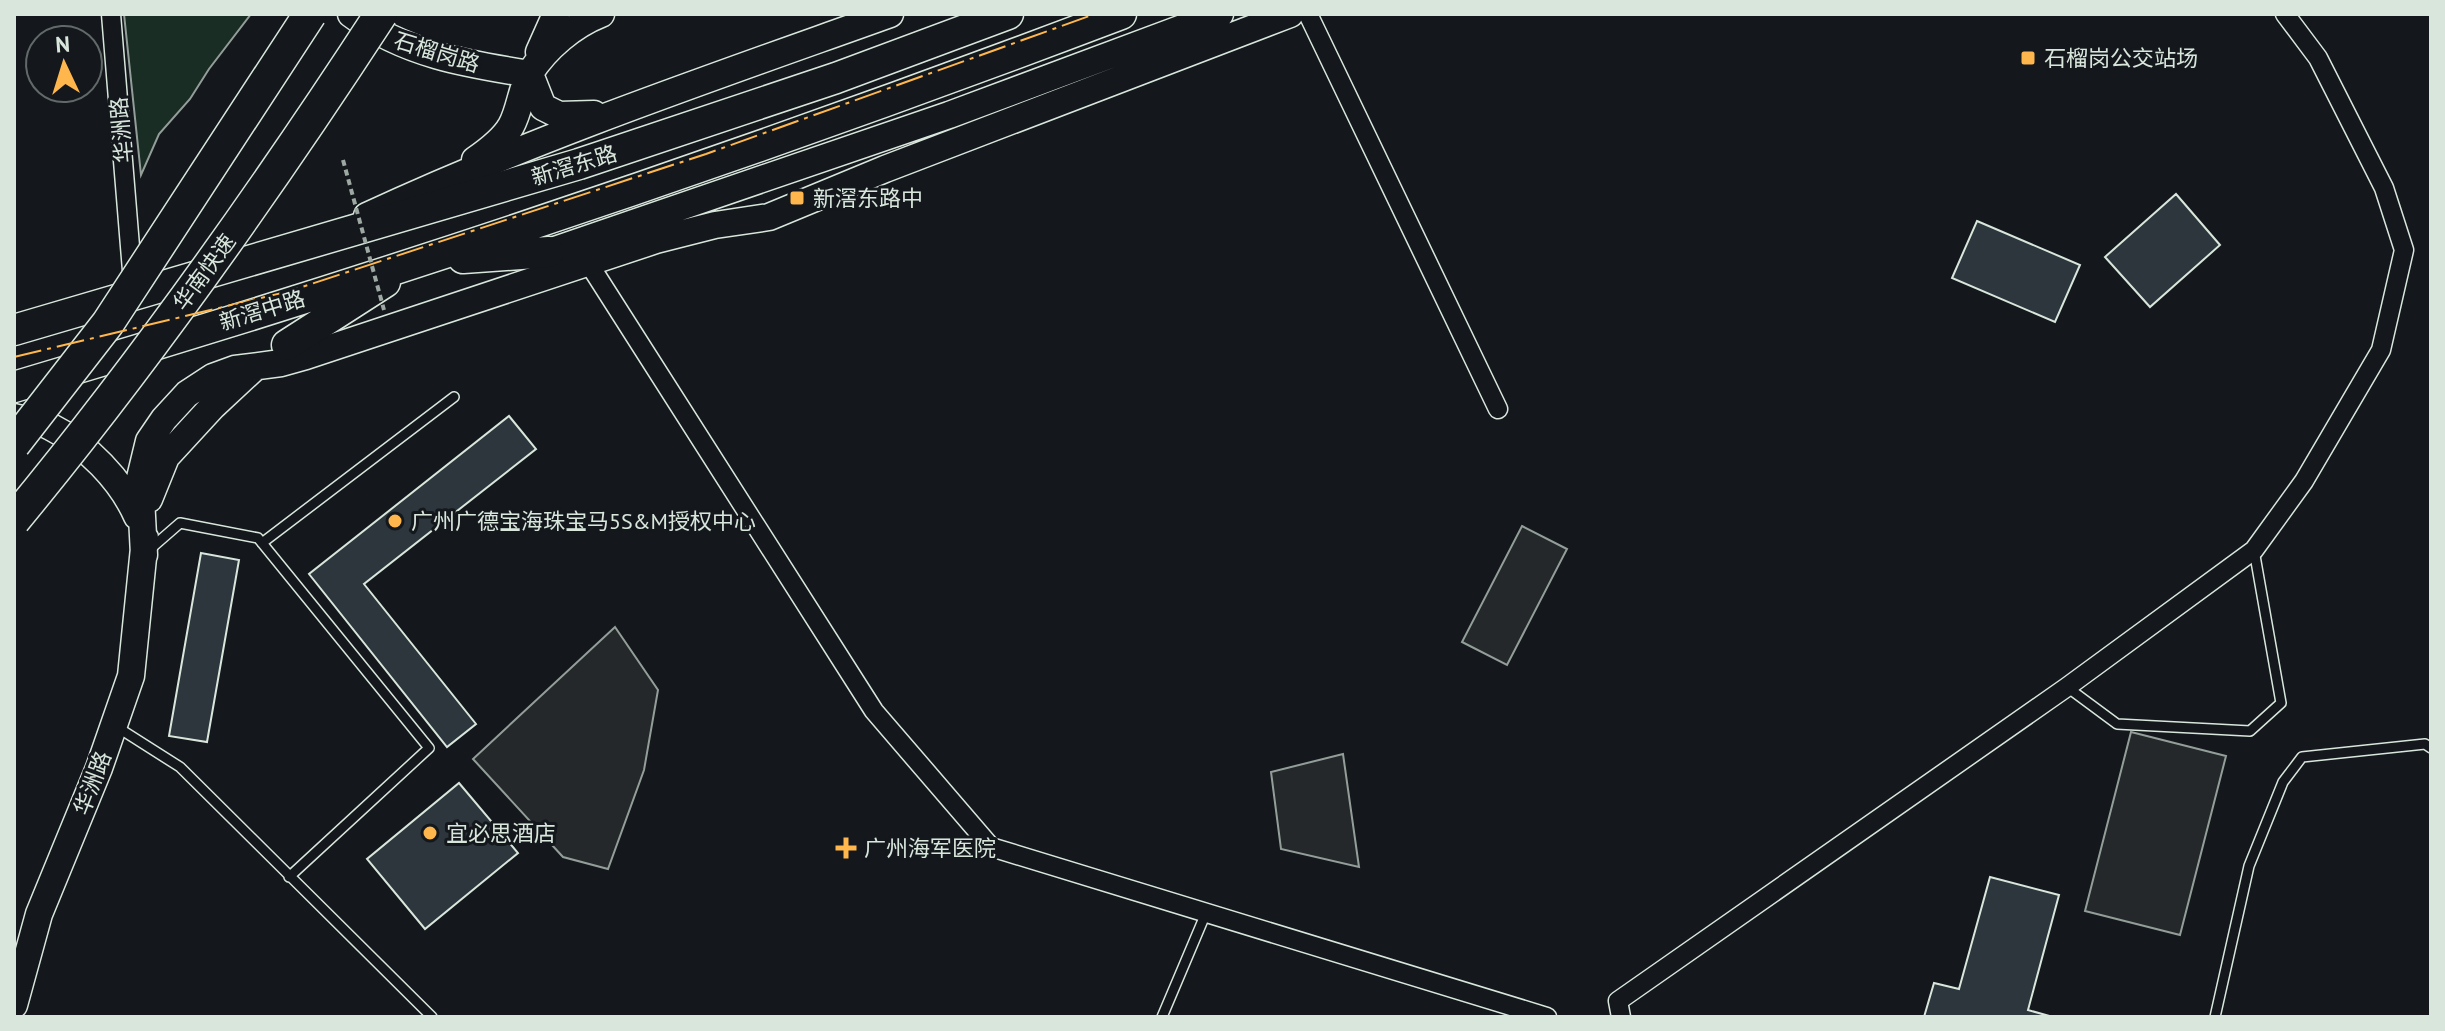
<svg xmlns="http://www.w3.org/2000/svg" width="2445" height="1031" viewBox="0 0 2445 1031" font-family="'PT Sans','Noto Sans SC',sans-serif">
<rect width="100%" height="100%" fill="#14181c"/>
<path fill="#1a2d24" stroke="#939e99" stroke-width="2" d="M124 14H251L209 69 190 99 159 134 141 175Z"/>
<path fill="#24282b" stroke="#939e99" stroke-width="2" d="M1522 526 1567 549 1507 665 1462 642Z
M615 627 658 690 644 770 608 869 563 857 473 759Z
M2131 732 2226 756 2180 935 2085 911Z
M1343 754 1359 867 1281 849 1271 772Z"/>
<path fill="#2c363c" stroke="#d8e6dc" stroke-width="2" d="M2176 194 2220 245 2150 307 2105 257Z
M1977 221 2080 265 2055 322 1952 278Z
M509 416 536 449 364 584 476 724 447 747 309 574Z
M201 553 239 560 207 742 169 736Z
M459 783 518 853 425 929 367 859Z
M1990 877 2059 895 2028 1010 2053 1017H1924L1934 983 1959 989Z"/>
<g fill="none" stroke-linecap="round" stroke-linejoin="round">
<g stroke="#d8e6dc" stroke-width="12">
<path id="service" d="M262 543 454 397
M149 550 180 523 258 538 429 748 289 877
M2067 687 2117 724 2250 731 2281 703 2254 550
M117 727 180 767 432 1017
M1162 1017 1206 913
M2215 1017 2249 866 2283 782 2302 757 2425 744 2431 748"/>
</g>
<g stroke="#d8e6dc" stroke-width="21">
<path id="minor" d="M111 14 133 283
M1308 14 1498 409
M589 264 874 711 991 847 1547 1017
M1621 1017 1618 1001 2067 687 2254 550 2304 481 2381 350 2404 250 2384 188 2318 58 2285 14"/>
</g>
<g stroke="#d8e6dc" stroke-width="29">
<path id="secondary" d="M351 14C404 54 466 64 530 74
M539 52 556 14
M530 74 543 107 559 115 594 114
M475 160C488 151 503 140 511 126 520 110 521 89 530 73 546 48 573 25 601 14
M367 216C537 137 714 77 890 14
M549 252 949 115 1220 14
M14 417C26 420 40 421 51 427 87 445 121 480 137 516
M149 499 166 457 213 406 255 367
M144 555 140 478 149 441 164 419 187 394 213 377 235 369 281 363 306 356 656 240 715 225 769 217 885 169 1290 14
M14 1005 39 914 99 768 131 676 145 538"/>
</g>
<g stroke="#d8e6dc" stroke-width="33">
<path id="trunk" d="M463 258 549 252
M14 330 579 164 836 78 1008 14
M287 345 385 282
M14 387C388 277 757 152 1121 14"/>
</g>
<use href="#service" stroke="#14181c" stroke-width="9"/>
<use href="#minor" stroke="#14181c" stroke-width="18"/>
<use href="#secondary" stroke="#14181c" stroke-width="26"/>
<use href="#trunk" stroke="#14181c" stroke-width="30"/>
<g stroke="#d8e6dc" stroke-width="35" stroke-linecap="butt">
<path id="motorway-bridge" d="M14 444 108 323 310 14
M14 520C147 359 267 189 381 14"/>
</g>
<path stroke="#9da8a2" stroke-width="4" stroke-dasharray="6 4" stroke-linecap="butt" d="M343 160 384 310"/>
<use href="#motorway-bridge" stroke="#14181c" stroke-width="32"/>
<path stroke="#ffb74d" stroke-width="2" stroke-dasharray="28 6 4 6" stroke-linecap="butt" d="M14 357 290 291 706 154 1095 14"/>
</g>
<g fill="#ffb74d" stroke="#14181c" stroke-width="3">
<rect x="2020" y="50" width="16" height="16" rx="4"/>
<rect x="789" y="190" width="16" height="16" rx="4"/>
<circle cx="395" cy="521" r="8"/>
<circle cx="430" cy="833" r="8"/>
<path d="M842 836h8v8h8v8h-8v8h-8v-8h-8v-8h8z"/>
</g>
<g text-anchor="middle" dominant-baseline="central" stroke-width="6" stroke-linejoin="round" paint-order="stroke">
<g font-size="22" fill="#d8e6dc" stroke="#14181c">
<text transform="translate(437 52) rotate(17)">石榴岗路</text>
<text transform="translate(121 130) rotate(-95)">华洲路</text>
<text transform="translate(574 165) rotate(-17)">新滘东路</text>
<text transform="translate(204 272) rotate(-54)">华南快速</text>
<text transform="translate(262 310) rotate(-17)">新滘中路</text>
<text transform="translate(92 783) rotate(-69)">华洲路</text>
</g>
<g font-size="22" fill="#d8e6dc" stroke="#14181c" text-anchor="start">
<text x="2044" y="58">石榴岗公交站场</text>
<text x="813" y="198">新滘东路中</text>
<text x="411" y="521">广州广德宝海珠宝马5S&amp;M授权中心</text>
<text x="446" y="833">宜必思酒店</text>
<text x="864" y="848">广州海军医院</text>
</g>
</g>
<rect width="2445" height="1031" fill="none" stroke="#d8e6dc" stroke-width="32"/>
<g transform="translate(64 64) rotate(356)"><circle r="38" fill="#14181c" stroke="#626a69" stroke-width="2"/>
<path d="M0-6L14 30L0 20L-14 30Z" fill="#ffb74d"/>
<text y="-12" font-size="22" font-weight="bold" text-anchor="middle" fill="#d8e6dc">N</text>
</g>
</svg>
